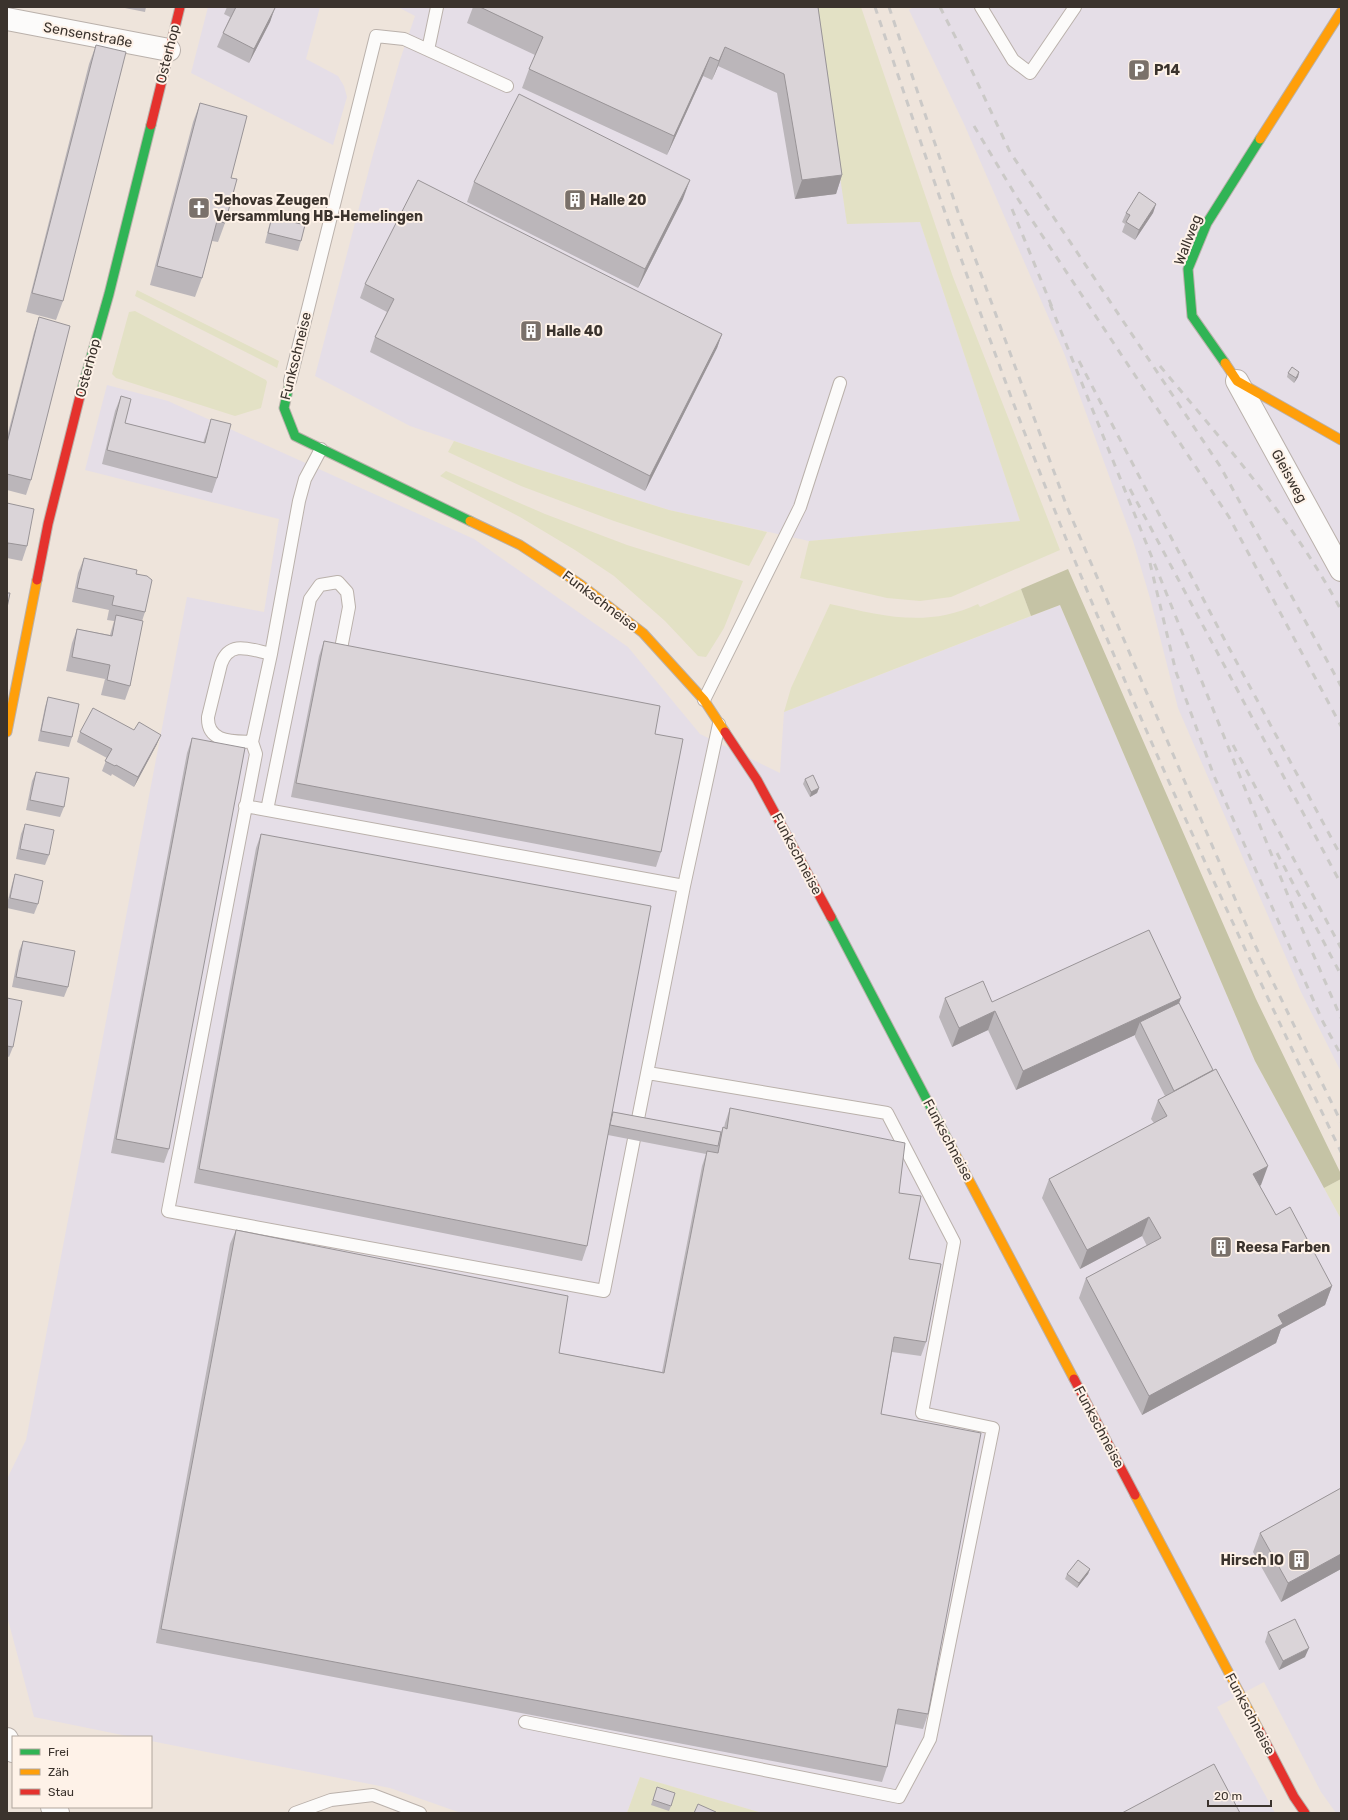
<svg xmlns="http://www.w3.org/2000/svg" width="1348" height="1820" viewBox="0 0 1348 1820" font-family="Rubik,sans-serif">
<rect width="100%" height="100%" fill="#eee4db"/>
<path fill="#e5dee7" d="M208 7H320L306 59 338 76 344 86 347 97 333 145 191 73Z
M398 7H815L847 223 920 222 1020 521 809 541 669 510 534 468 410 426 315 376 372 158 400 60 415 16Z
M913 7H1341V1072L1301 992 1178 708 1150 598 1133 541 1064 353 964 124 909 10Z
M107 385 168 401 474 539 628 647 700 734 780 773 784 712 1060 605 1255 1061 1341 1219V1813H1336L1321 1792 1264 1682 1217 1707 1275 1813H762L640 1777 627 1813H461L390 1788 151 1741V1737H132L34 1717 7 1616V1479L26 1440 187 597 264 612 279 519 85 470Z"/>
<path fill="#e3e1c5" d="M815 7H861L953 277 1060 550 951 597 920 601 887 598 800 578 809 541 1020 521 920 222 847 224Z
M137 290 279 361 277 368 135 296Z
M135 311 266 380 267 382 261 408 235 416 116 378 112 374 129 312Z
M454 441 534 468 669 510 767 532 749 566 614 521 521 486 448 452Z
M446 471 545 514 627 545 743 581 724 628 706 657 698 656 665 621 614 576 575 550 520 517 440 476Z
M1021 589 1031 616 784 712 791 688 830 604C883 616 927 628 978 604L980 607Z
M1341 1179V1219L1324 1188Z
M640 1777 762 1813H627Z"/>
<path fill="#c5c3a5" d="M1068 569 1256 999 1341 1174V1179L1324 1188 1255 1061 1060 605 1031 616 1021 589Z"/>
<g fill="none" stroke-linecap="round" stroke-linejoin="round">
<g stroke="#bab1ab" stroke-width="14">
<path id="lane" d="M981 7 1013 60 1030 73 1075 7
M428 50 437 7
M290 381 376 36 404 39 507 86
M321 449 305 479 299 501 271 654 252 742 256 754 168 1211 604 1291 684 886 719 724
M704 700 800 507 840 383
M252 742C233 741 207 743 208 717L221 664C230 639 251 650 271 654
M245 806 684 886
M267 810 310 599 320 585 338 582 347 592 349 607 339 659
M525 1722 899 1797 930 1739 993 1428 922 1413 954 1242 887 1113 648 1073
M295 1813 331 1800 373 1795 420 1813"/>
</g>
<g stroke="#bab1ab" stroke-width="24">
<path id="street" d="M7 19 169 50
M1237 381 1341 570
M7 1739 13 1751
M52 1807 58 1813"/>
</g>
<g stroke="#bab1ab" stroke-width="11">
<path id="fast" d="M1225 363 1192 316 1188 269 1207 223 1260 139
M290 381 284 408 295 436 470 521
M80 396 109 294 151 125
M831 917 952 1148"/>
</g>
<g stroke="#bab1ab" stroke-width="11">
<path id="slow" d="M1260 139 1341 12
M1225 363 1237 381 1341 440
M470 521 520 545 580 584 643 633 704 700 725 732
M7 732 37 580
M952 1148 1074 1379
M1135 1495 1259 1730"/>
</g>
<g stroke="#bab1ab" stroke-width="11">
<path id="jam" d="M151 125 180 7
M37 580 48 524 80 396
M725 732 757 780 831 917
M1074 1379 1135 1495
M1259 1730 1294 1797 1305 1813"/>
</g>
<use href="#lane" stroke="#fcfbfa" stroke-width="12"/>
<use href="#street" stroke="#fcfbfa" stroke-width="22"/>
<use href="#fast" stroke="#30b455" stroke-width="9"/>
<use href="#slow" stroke="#ff9f0a" stroke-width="9"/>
<use href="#jam" stroke="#e5322d" stroke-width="9"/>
<path stroke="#cbc9c7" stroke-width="3" stroke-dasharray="7 7" stroke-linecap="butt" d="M875 7C932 176 989 345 1055 511 1141 729 1240 941 1341 1152
M889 7 958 212 1067 507 1254 943 1341 1122
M940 7 964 54 1010 152 1220 466 1341 686
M974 126 1016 196 1229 517 1341 726
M1012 209 1052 307
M1050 304 1293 908 1341 1018
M1079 361 1221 633 1341 856
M1160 366C1225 444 1293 520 1341 610
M1130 489 1341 884
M1150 563 1176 672 1214 776 1323 1022 1341 1055
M1233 745 1341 948
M1277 853 1341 975"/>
</g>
<path fill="#bbb6ba" d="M120 7H146L145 12Z
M227 7H274L270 22 249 63 217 47 223 33 230 17 224 14Z
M473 7H818L842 175 836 194 795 199 777 93 718 66 712 80 703 76 667 155 522 88 529 69 535 55 467 23Z
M96 45 63 301 56 320 26 312 89 64Z
M200 103 231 178 225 223 218 242 212 241 202 278 195 297 150 285 193 122Z
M474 182 683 199 638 288 467 202Z
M1156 204 1153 213 1135 240 1122 232 1125 224 1122 222 1126 213Z
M272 217 301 241 298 251 265 243 269 226Z
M365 284 722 334 717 348 645 491 370 352 375 337 387 312 360 298Z
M39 317 31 480 26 495 7 490V437L34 332Z
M1299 372 1298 377 1294 383 1287 377 1288 373Z
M121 396 125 423 203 443 211 419 217 478 212 493 102 464 115 411Z
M7 503 27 546 22 561 7 558Z
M84 558 136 574 145 612 142 621 130 686 125 700 101 695 105 679 66 671 72 643 77 629 110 635 114 621 107 620 109 610 72 602 78 573Z
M324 641 655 734 661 852 656 867 291 797 319 656Z
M48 697 72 737 69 747 38 741 45 707Z
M80 732 157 744 134 787 112 774 111 776 102 771 107 758 77 742Z
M192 738 169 1149 164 1163 111 1153 187 753Z
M36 772 64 807 60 817 26 810 32 781Z
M805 779 819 788 817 793 810 797 803 784Z
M25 824 49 855 45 865 16 859 21 834Z
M261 834 613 1112 721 1132 723 1127 724 1128 725 1123 730 1108 899 1193 909 1259 926 1342 921 1356 892 1352 881 1414 928 1714 923 1729 895 1724 887 1767 882 1782 156 1643 230 1244 236 1230 559 1353 662 1372 702 1166 706 1154 608 1135 587 1246 582 1261 194 1183 256 848Z
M15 874 38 904 34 914 7 908V904L12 884Z
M23 941 68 987 64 997 12 987 19 951Z
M7 998 13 1047 9 1057 7 1056Z
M945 998 992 1002 1179 1003 1261 1185 1260 1186 1276 1215 1332 1286 1325 1305 1281 1329 1276 1343 1142 1415 1079 1298 1086 1278 1147 1246 1142 1236 1080 1269 1042 1198 1049 1179 1154 1123 1151 1119 1158 1100 1165 1096 1135 1037V1035L1016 1090 988 1030 952 1047 939 1017Z
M1341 1488V1569L1281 1602 1253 1552 1260 1533Z
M1090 1569 1088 1574 1077 1588 1065 1579 1067 1574Z
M1268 1632 1305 1657 1279 1670 1265 1642Z
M657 1787 671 1806 669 1811 651 1805Z"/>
<path fill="#999497" d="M275 8 270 22 249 63 254 49Z
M725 47 718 66 712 80 719 61Z
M710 57 703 76 667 155 674 136Z
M842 175 836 194 795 199 802 180Z
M690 180 683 199 638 288 645 269Z
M1156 204 1153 213 1135 240 1139 230Z
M722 334 717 348 645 491 650 476Z
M1299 372 1298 377 1294 383 1296 378Z
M161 735 157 744 134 787 138 777Z
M819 788 817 793 810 797 811 792Z
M1181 998 1174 1017 1140 1022 1135 1035 1016 1090 1023 1071Z
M995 1011 988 1030 952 1047 959 1028Z
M1268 1166 1261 1185 1246 1193 1253 1174Z
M1149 1217 1142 1236 1080 1269 1087 1250Z
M1332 1286 1325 1305 1281 1329 1276 1343 1142 1415 1149 1396 1278 1315Z
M1341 1554V1569L1281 1602 1288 1583Z
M1090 1569 1088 1574 1077 1588 1079 1583Z
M1309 1648 1305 1657 1279 1670 1283 1661Z"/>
<path fill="#dad4d8" stroke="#999497" d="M236 7H274L275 8 254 49 223 33Z
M480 7H818L842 175 802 180 784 74 725 47 719 61 710 57 674 136 529 69 543 37Z
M96 45 126 52 63 301 32 293Z
M519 94 690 180 645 269 474 182Z
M200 103 247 116 231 178 237 179 225 223 217 221 202 278 157 266Z
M418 180 722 334 650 476 375 337 394 299 365 284Z
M1139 192 1156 204 1139 230 1126 222 1130 215 1126 213Z
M272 217 305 225 301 241 268 233Z
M39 317 70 326 31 480 7 474V443Z
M1292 367 1299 372 1296 378 1288 373Z
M121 396 131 399 125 423 205 443 211 419 231 424 217 478 107 450Z
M7 503 34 509 27 546 8 543 7 547Z
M84 558 137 570 136 574 147 576 152 580 145 612 112 605 114 596 77 588Z
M7 593H10L7 608Z
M116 615 143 621 130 686 107 680 110 665 72 657 77 629 112 636Z
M324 641 660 706 655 734 683 739 661 852 296 783Z
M48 697 79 704 72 737 41 731Z
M93 708 134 730 139 722 161 735 138 777 116 765 115 766 105 761 112 749 80 732Z
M192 738 245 748 169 1149 116 1139Z
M36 772 69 778 64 807 30 800Z
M813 775 819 788 811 792 805 779Z
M25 824 54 830 49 855 20 849Z
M261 834 651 906 587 1246 199 1169Z
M15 874 43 881 38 904 10 898Z
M1149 930 1181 998 1023 1071 995 1011 959 1028 945 998 983 981 992 1002Z
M23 941 75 951 68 987 16 977Z
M7 998 22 1001 13 1047 7 1046Z
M1179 1003 1213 1070 1174 1091 1140 1022Z
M1216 1069 1268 1166 1253 1174 1276 1215 1290 1207 1332 1286 1278 1315 1283 1324 1149 1396 1086 1278 1161 1238 1149 1217 1087 1250 1049 1179 1167 1116 1158 1100Z
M730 1108 905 1143 899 1193 921 1196 909 1259 941 1264 926 1342 894 1337 881 1414 981 1433 928 1714 898 1709 887 1767 161 1629 236 1230 568 1296 559 1353 664 1373 707 1151 718 1153 723 1127 727 1129Z
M613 1112 721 1132 718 1146 610 1125Z
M1341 1488V1554L1288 1583 1260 1533Z
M1078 1560 1090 1569 1079 1583 1067 1574Z
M1295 1619 1309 1648 1283 1661 1268 1632Z
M1214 1764 1240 1813H1122Z
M657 1787 675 1793 671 1806 653 1800Z
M698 1804 716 1812V1813H694Z"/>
<defs>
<g id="parking-square" transform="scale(1.15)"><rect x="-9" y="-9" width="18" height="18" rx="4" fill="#7a716a" stroke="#fef2e8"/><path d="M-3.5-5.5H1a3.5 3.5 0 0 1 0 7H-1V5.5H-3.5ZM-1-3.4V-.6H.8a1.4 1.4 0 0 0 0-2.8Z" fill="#fff"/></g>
<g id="building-square" transform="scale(1.15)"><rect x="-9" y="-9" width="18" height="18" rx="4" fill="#7a716a" stroke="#fef2e8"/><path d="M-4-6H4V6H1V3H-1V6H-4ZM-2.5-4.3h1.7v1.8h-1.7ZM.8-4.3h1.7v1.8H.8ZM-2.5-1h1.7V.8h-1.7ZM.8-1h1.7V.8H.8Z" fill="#fff"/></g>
<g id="church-square" transform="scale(1.15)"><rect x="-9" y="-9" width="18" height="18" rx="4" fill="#7a716a" stroke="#fef2e8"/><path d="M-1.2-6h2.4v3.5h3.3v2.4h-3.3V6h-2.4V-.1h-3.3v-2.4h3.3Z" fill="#fff"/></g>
</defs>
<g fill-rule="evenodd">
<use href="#parking-square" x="1139" y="70"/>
<use href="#building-square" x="575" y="200"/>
<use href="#church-square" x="199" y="208"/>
<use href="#building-square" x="531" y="331"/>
<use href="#building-square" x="1221" y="1247"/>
<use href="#building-square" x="1299" y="1560"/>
</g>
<g text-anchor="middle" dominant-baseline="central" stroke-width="4" stroke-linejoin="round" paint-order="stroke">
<g font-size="14" fill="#3b332d" stroke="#fef2e8">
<text transform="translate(88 35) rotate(10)">Sensenstraße</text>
<text transform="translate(168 54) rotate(-76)">Osterhop</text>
<text transform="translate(1188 240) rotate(-69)">Wallweg</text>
<text transform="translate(296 356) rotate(-76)">Funkschneise</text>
<text transform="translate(88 368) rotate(-75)">Osterhop</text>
<text transform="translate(1289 476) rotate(61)">Gleisweg</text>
<text transform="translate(600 601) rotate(37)">Funkschneise</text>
<text transform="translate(797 854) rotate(62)">Funkschneise</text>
<text transform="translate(948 1140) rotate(62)">Funkschneise</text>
<text transform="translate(1099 1427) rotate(62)">Funkschneise</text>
<text transform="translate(1250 1714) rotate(62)">Funkschneise</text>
</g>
<g font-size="14" font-weight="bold" fill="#3b332d" stroke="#fef2e8" text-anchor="start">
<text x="1154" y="70">P14</text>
<text x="214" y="200">Jehovas Zeugen<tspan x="214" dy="16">Versammlung HB-Hemelingen</tspan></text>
<text x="590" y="200">Halle 20</text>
<text x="546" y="331">Halle 40</text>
<text x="1236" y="1247">Reesa Farben</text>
<text x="1284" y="1560" text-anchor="end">Hirsch IO</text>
</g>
</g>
<rect width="1348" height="1820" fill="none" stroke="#3b332d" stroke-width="16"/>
<rect x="12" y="1736" width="140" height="72" fill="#fef2e8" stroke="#b0a69d"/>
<rect x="20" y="1749" width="20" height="6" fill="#30b455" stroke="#b0a69d"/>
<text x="48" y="1756" font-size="12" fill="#3b332d">Frei</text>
<rect x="20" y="1769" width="20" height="6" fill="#ff9f0a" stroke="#b0a69d"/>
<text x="48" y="1776" font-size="12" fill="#3b332d">Zäh</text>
<rect x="20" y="1789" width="20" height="6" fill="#e5322d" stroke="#b0a69d"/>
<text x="48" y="1796" font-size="12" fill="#3b332d">Stau</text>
<path d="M1208 1800v6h63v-6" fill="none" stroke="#3b332d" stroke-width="2"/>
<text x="1214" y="1800" font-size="12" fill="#3b332d" stroke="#fef2e8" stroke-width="3" paint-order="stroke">20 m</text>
</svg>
